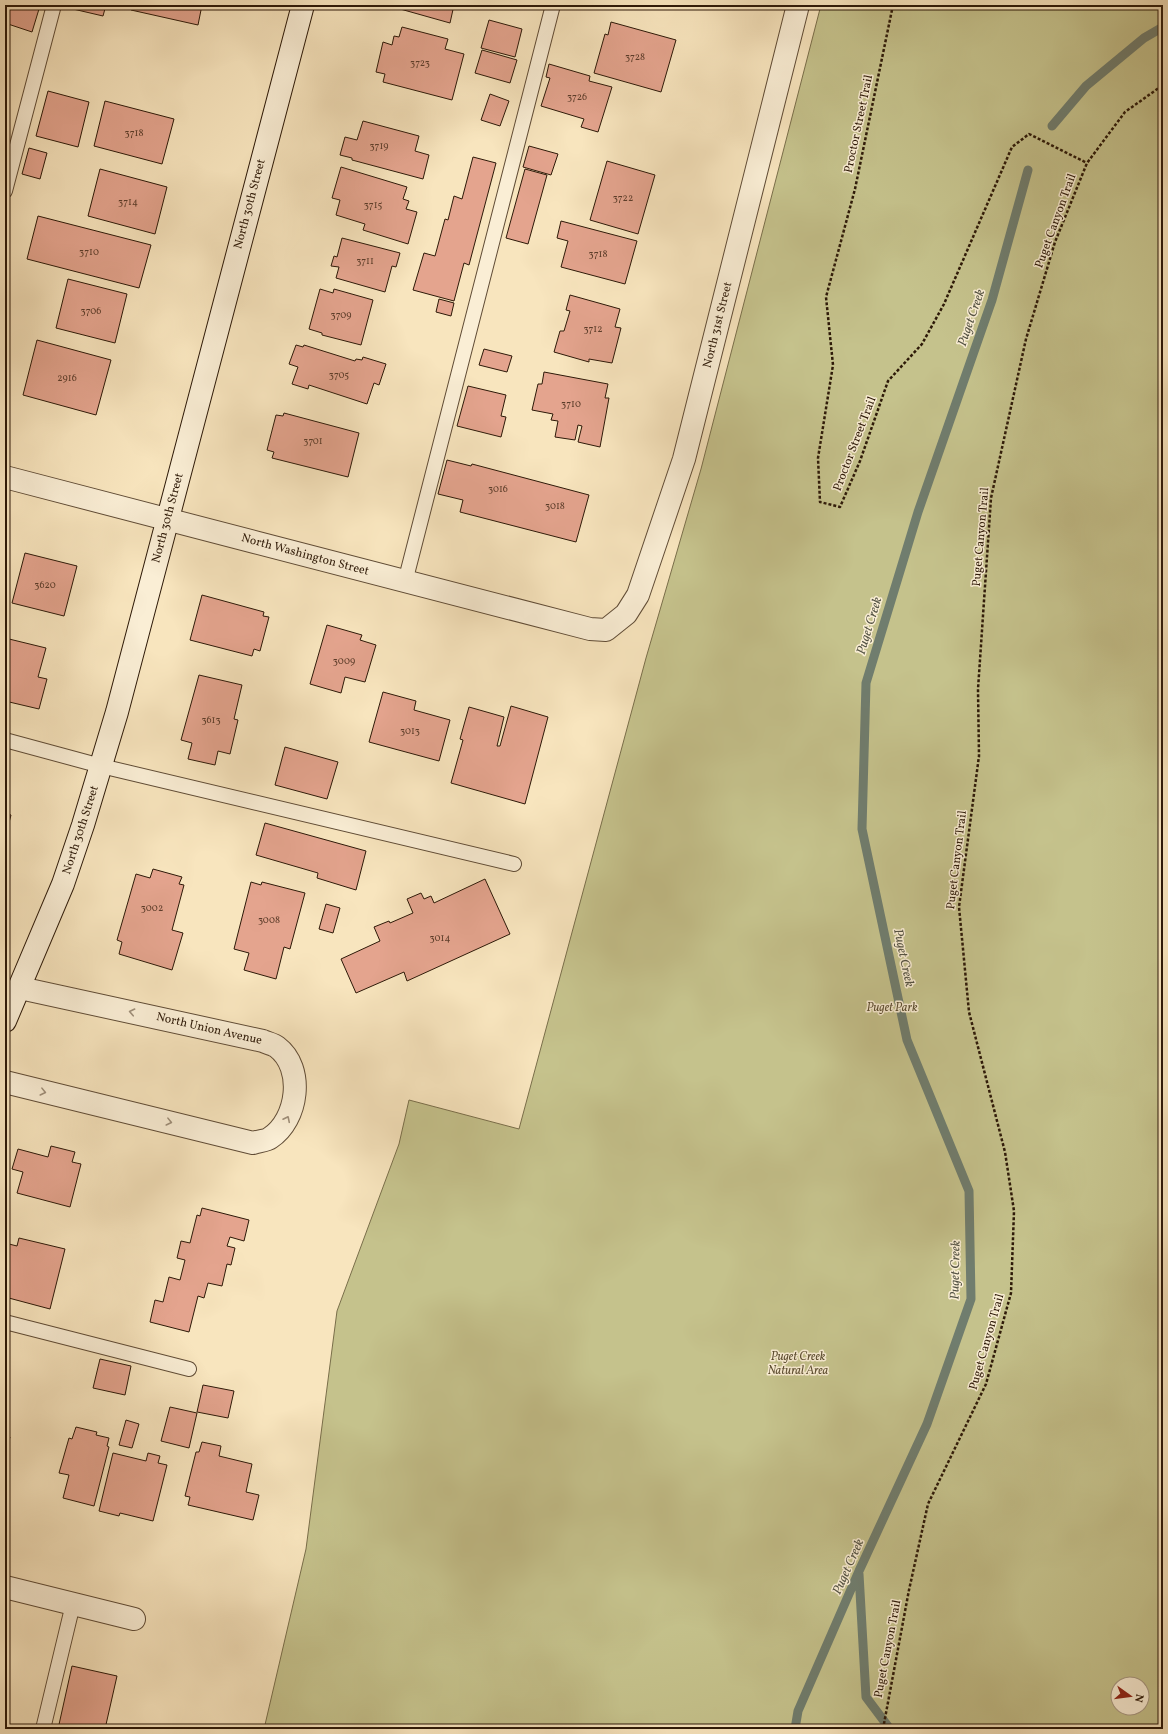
<svg xmlns="http://www.w3.org/2000/svg" width="1168" height="1734" viewBox="0 0 1168 1734" font-family="Vollkorn,serif">
<rect width="100%" height="100%" fill="#f8e5be"/>
<filter id="stains"><feTurbulence type="fractalNoise" baseFrequency=".005" numOctaves="4"/><feColorMatrix values="0 0 0 0 .2 0 0 0 0 .09 0 0 0 0 .02 0 0 0 .5 -.17"/></filter>
<radialGradient id="worn" r=".72"><stop offset=".6" stop-color="#630" stop-opacity="0"/><stop offset="1" stop-color="#630" stop-opacity=".3"/></radialGradient>
<path fill="#c5c28c" stroke="#796e4a" fill-rule="evenodd" d="M821 5H1163V1729H264L306 1549 337 1311 399 1144 409 1100 519 1129 646 658 701 469ZM1118 1684H1142V1708H1118Z"/>
<g fill="none" stroke-linecap="round" stroke-linejoin="round">
<path stroke="#707d6e" stroke-width="9" d="M1052 126 1086 86 1144 38 1163 27
M859 1574 866 1697 890 1729
M795 1729 798 1711 859 1571 927 1424 971 1299 969 1191 907 1040 862 829 866 683 918 512 992 300 1028 170"/>
</g>
<path fill="#e4a48e" stroke="#2d1908" d="M9 5H28L39 9 32 32 5 23Z
M74 5H106L103 16 73 9Z
M132 5H202L198 25 131 10Z
M386 5H454L450 23Z
M489 20 522 29 515 57 481 48Z
M611 22 676 40 661 92 594 73 605 34 608 35Z
M402 27 448 39 445 49 464 54 452 100 383 82 385 74 376 72 383 42 392 45 394 36 399 37Z
M482 50 517 60 510 83 475 73Z
M549 64 590 76 589 81 612 87 598 132 581 127 584 119 541 106 550 78 546 77Z
M48 91 89 102 78 147 36 136Z
M490 94 509 101 500 126 481 120Z
M105 101 174 119 162 164 94 146Z
M363 121 419 136 415 151 429 155 423 179 352 160V158L340 155 345 137 357 140Z
M529 146 558 154 551 175 523 167Z
M29 148 47 153 40 179 22 174Z
M473 157 496 163 469 265 464 263 454 301 413 290 424 253 435 256 445 219 448 220 454 196 462 199Z
M607 161 655 175 638 234 590 220Z
M341 167 407 187 403 199 409 201 406 209 417 212 408 244 363 230 365 224 336 215 340 200 332 198Z
M100 169 167 187 155 234 88 216Z
M525 169 547 175 528 244 506 238Z
M38 216 151 245 139 288 27 259Z
M561 221 637 241 625 284 561 267 568 241 557 238Z
M342 238 400 253 396 267 392 266 385 292 336 278 339 267 331 266 334 256 337 257Z
M68 279 127 294 115 343 56 328Z
M320 289 333 293 334 289 373 300 361 345 322 335V333L309 329Z
M570 295 620 309 615 327 621 328 612 363 589 359V362L554 352 560 331H564L570 311 566 310Z
M439 299 454 303 451 316 436 312Z
M37 340 111 360 96 415 23 395Z
M296 345 303 347 304 345 355 361 356 359 362 360 363 357 386 364 379 385 374 383 367 404 309 385 308 389 292 384 298 367 289 364Z
M484 349 512 356 507 372 479 365Z
M544 372 608 384 605 398H609L600 447 578 442 582 426 578 425 575 440 555 437 558 421 551 420 553 414 532 410 538 384H542Z
M468 386 506 395 501 416 506 417 501 437 457 426Z
M284 413 359 433 348 477 272 458 274 452 267 450 276 415 283 416Z
M447 460 471 466 472 464 589 495 576 542 460 512 463 500 438 494Z
M25 553 77 566 64 616 12 603Z
M202 595 264 612 263 616 269 617 260 651 254 649 252 656 190 640Z
M327 625 362 635 360 640 376 645 365 682 345 677 341 693 310 684Z
M5 638 46 648 38 677 47 679 39 709 5 701Z
M199 675 242 685 234 719 238 720 230 754 218 751 215 765 188 759 192 743 181 740Z
M383 692 416 701 414 710 450 720 439 761 369 742Z
M511 706 548 717 525 804 451 783 463 740 460 739 469 707 504 717 497 746H500Z
M285 747 338 762 327 799 275 785Z
M5 813 11 815 5 838Z
M265 823 366 851 356 890 317 878 318 873 256 855Z
M153 869 182 877 179 884 184 885 172 930 183 933 172 970 119 954 122 942 117 940 136 874 150 878Z
M485 879 510 934 407 981 404 972 356 993 341 959 380 941 374 927 389 921 390 923 413 913 407 899 421 893 424 899 431 896 434 903Z
M251 882 261 885 262 882 305 893 290 949 284 947 276 979 244 970 249 953 234 949Z
M326 904 340 908 333 933 319 929Z
M51 1146 75 1152 72 1162 81 1164 70 1207 17 1193 23 1172 12 1169 18 1149 48 1157Z
M202 1208 249 1220 244 1241 230 1237 227 1246 235 1248 231 1265 227 1264 222 1286 208 1283 204 1298 198 1296 189 1332 150 1322 155 1300 163 1302 169 1277 180 1280 185 1260 177 1258 181 1241 190 1243 197 1215 200 1216Z
M19 1238 65 1249 50 1309 5 1297V1243L17 1246Z
M100 1359 131 1366 125 1395 93 1388Z
M203 1385 234 1391 228 1418 197 1412Z
M170 1407 197 1413 189 1448 161 1441Z
M126 1420 139 1424 132 1448 119 1445Z
M76 1427 97 1432 96 1435 109 1438 107 1446 109 1447 94 1506 63 1498 69 1475 59 1473 69 1438 72 1439Z
M5 1435 10 1437 5 1454Z
M202 1442 221 1446 219 1456 252 1464 246 1492 259 1495 253 1520 188 1505 190 1497 185 1496 196 1452H199Z
M113 1453 146 1461 148 1453 160 1456 158 1463 167 1465 153 1521 120 1513 119 1516 99 1511Z
M72 1666 117 1676 105 1729H58Z"/>
<g fill="none" stroke-linecap="round" stroke-linejoin="round">
<g stroke="#604c36" stroke-width="16">
<path id="lane" d="M5 191 54 5
M405 582 553 5
M5 740 101 766 514 864
M5 1322 189 1369
M43 1729 73 1604"/>
</g>
<g stroke="#604c36" stroke-width="24">
<path id="street" d="M5 477C200 527 395 580 590 629L606 630 626 614 638 595 684 459 798 5
M5 1082 253 1143C258 1141 266 1141 270 1138 298 1120 305 1068 277 1047 273 1044 267 1043 263 1041L20 988
M5 1587 134 1619"/>
</g>
<g stroke="#2d1908" stroke-width="24">
<path id="secondary" d="M5 1021 63 884 83 825 117 712 303 5"/>
</g>
<path stroke="#2d1908" stroke-width="2.5" stroke-dasharray="3 2" stroke-linecap="butt" d="M893 5 855 189 826 297 833 365 818 458 820 502 840 507 860 461 888 381 922 344 944 304 1012 147 1029 134 1087 163
M883 1729 909 1590 928 1504 986 1384 1011 1293 1014 1211 1005 1152 969 1012 959 907 979 756 978 689 991 498 1026 339 1055 242 1087 163 1125 112 1163 85"/>
<use href="#lane" stroke="#faeed5" stroke-width="14"/>
<use href="#street" stroke="#faeed5" stroke-width="22"/>
<use href="#secondary" stroke="#faeed5" stroke-width="22"/>
</g>
<defs><path id="oneway-chevron" d="M-2-3.5L2.5 0L-2 3.5" fill="none" stroke-width="1.6" stroke-linecap="round" stroke-linejoin="round"/></defs>
<g stroke="#9e8e79">
<use href="#oneway-chevron" transform="translate(132 1012) rotate(-168)"/>
<use href="#oneway-chevron" transform="translate(43 1092) rotate(14)"/>
<use href="#oneway-chevron" transform="translate(287 1119) rotate(-64)"/>
<use href="#oneway-chevron" transform="translate(169 1122) rotate(14)"/>
</g>
<g text-anchor="middle" dominant-baseline="central" stroke-width="3" stroke-linejoin="round" paint-order="stroke">
<g font-size="10" fill="#5b3c2a">
<text x="635" y="57">3728</text>
<text x="420" y="63">3723</text>
<text x="577" y="97">3726</text>
<text x="134" y="133">3718</text>
<text x="379" y="146">3719</text>
<text x="623" y="198">3722</text>
<text x="128" y="202">3714</text>
<text x="373" y="205">3715</text>
<text x="89" y="252">3710</text>
<text x="598" y="254">3718</text>
<text x="365" y="261">3711</text>
<text x="91" y="311">3706</text>
<text x="341" y="315">3709</text>
<text x="593" y="329">3712</text>
<text x="339" y="375">3705</text>
<text x="67" y="378">2916</text>
<text x="571" y="404">3710</text>
<text x="313" y="441">3701</text>
<text x="498" y="489">3016</text>
<text x="555" y="506">3018</text>
<text x="45" y="585">3620</text>
<text x="344" y="661">3009</text>
<text x="211" y="720">3613</text>
<text x="410" y="731">3013</text>
<text x="152" y="908">3002</text>
<text x="269" y="920">3008</text>
<text x="440" y="938">3014</text>
</g>
<g font-size="12" fill="#2d1908" stroke="#faeed5">
<text transform="translate(859 124) rotate(-78)">Proctor Street Trail</text>
<text transform="translate(250 204) rotate(-75)">North 30th Street</text>
<text transform="translate(1056 221) rotate(-70)">Puget Canyon Trail</text>
<text transform="translate(718 325) rotate(-76)">North 31st Street</text>
<text transform="translate(855 444) rotate(-69)">Proctor Street Trail</text>
<text transform="translate(168 518) rotate(-75)">North 30th Street</text>
<text transform="translate(981 537) rotate(-85)">Puget Canyon Trail</text>
<text transform="translate(305 555) rotate(15)">North Washington Street</text>
<text transform="translate(81 830) rotate(-72)">North 30th Street</text>
<text transform="translate(957 860) rotate(-83)">Puget Canyon Trail</text>
<text transform="translate(209 1029) rotate(13)">North Union Avenue</text>
<text transform="translate(987 1342) rotate(-74)">Puget Canyon Trail</text>
<text transform="translate(888 1649) rotate(-79)">Puget Canyon Trail</text>
</g>
<g font-size="12" font-style="italic" fill="#5b4c30" stroke="#faeed5">
<text x="892" y="1008">Puget Park</text>
<text x="798" y="1357">Puget Creek<tspan x="798" dy="14">Natural Area</tspan></text>
</g>
<g font-size="13" font-style="italic" fill="#545344" stroke="#faeed5">
<text transform="translate(972 318) rotate(-71)">Puget Creek</text>
<text transform="translate(870 626) rotate(-73)">Puget Creek</text>
<text transform="translate(903 958) rotate(78)">Puget Creek</text>
<text transform="translate(956 1270) rotate(-89)">Puget Creek</text>
<text transform="translate(849 1567) rotate(-66)">Puget Creek</text>
</g>
</g>
<rect width="1168" height="1734" fill="none" stroke="#f8e5be" stroke-width="20"/>
<rect x="6" y="6" width="1156" height="1722" fill="none" stroke="#2d1908" stroke-width="2"/>
<rect x="10" y="10" width="1148" height="1714" fill="none" stroke="#2d1908"/>
<g transform="translate(1130 1696) rotate(104)"><circle r="19" fill="#faeed5" stroke="#a89983"/>
<path d="M0-3L7 15L0 10L-7 15Z" fill="#8f2418"/>
<text y="-6" font-size="11" font-weight="bold" text-anchor="middle" fill="#2d1908">N</text>
</g>
<rect width="100%" height="100%" filter="url(#stains)"/>
<rect width="100%" height="100%" fill="url(#worn)"/>
</svg>
